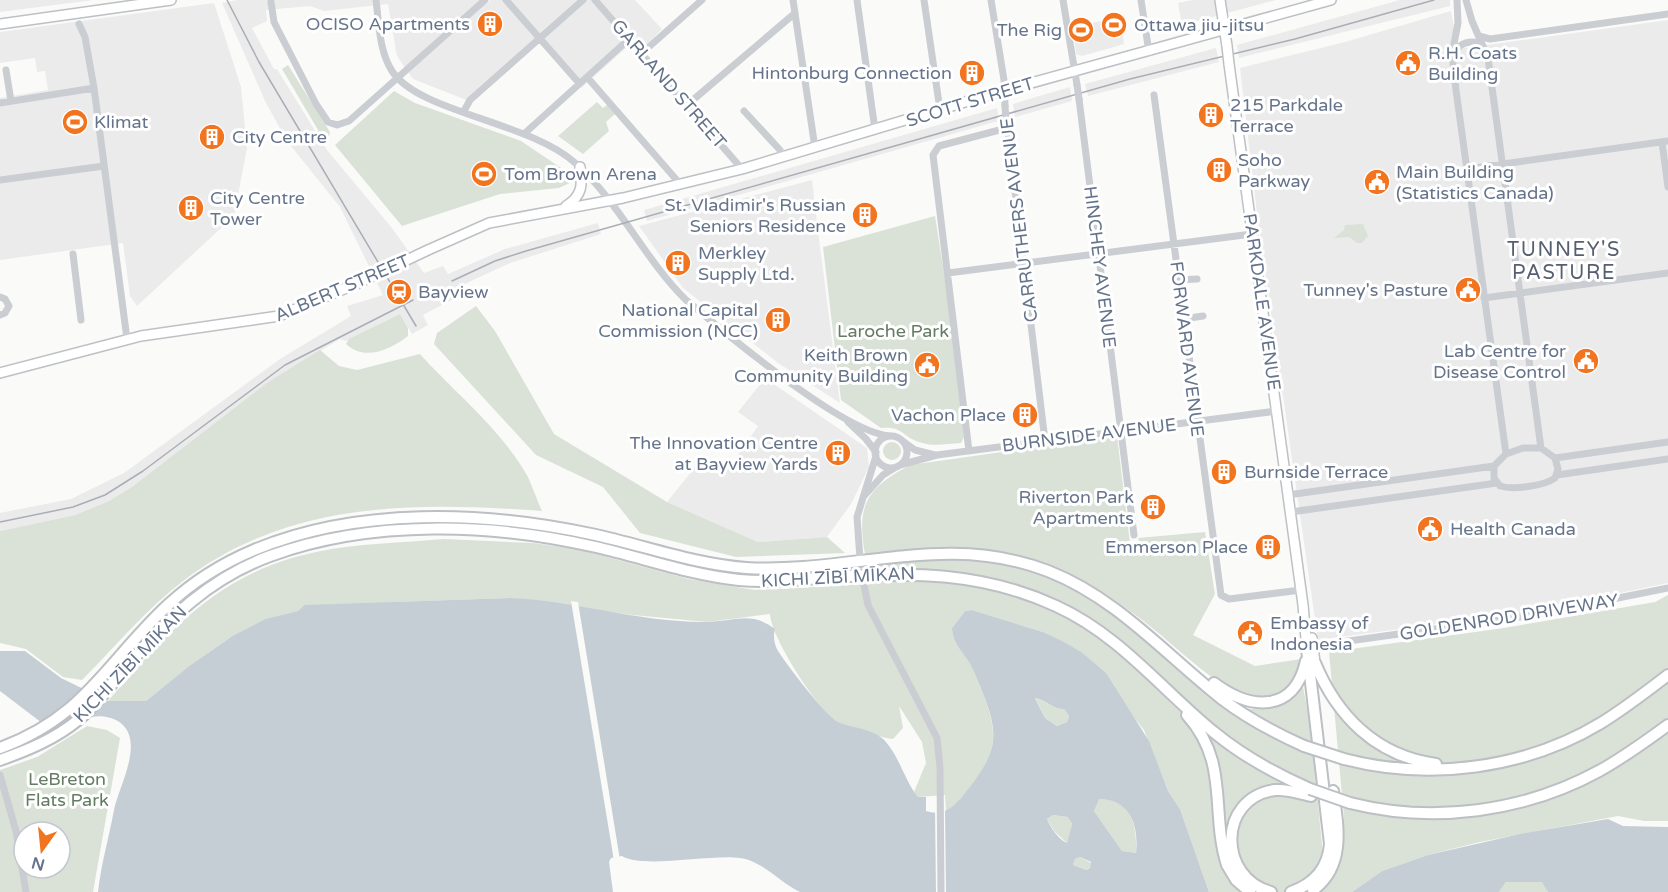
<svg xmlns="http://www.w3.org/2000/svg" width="1668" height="892" viewBox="0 0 1668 892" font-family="'Varela Round',sans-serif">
<rect width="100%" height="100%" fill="#fafaf8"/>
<path fill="#ebebeb" d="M0 0H94L0 12Z
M237 0H485L486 4 491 0H635L662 29 642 49 634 41 581 88 535 38 469 101 413 79 397 56 388 4 324 11 310 6 266 10 267 21 252 28 274 69H277L327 150 392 228 424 273 443 266 448 274 505 249 598 223 601 234 510 263 471 281 456 289 459 296 423 315 428 325 412 334 400 314 346 341 340 339 268 382 133 486 109 501 75 515 0 531V513L71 499 124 473 280 359 351 316 347 306 383 295 340 207 287 141 266 103 222 3Z
M1193 0H1276L1182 25 1178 3Z
M1400 0H1450V6L1239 58 1237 45Z
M214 3 241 87 247 148 234 216 137 306 130 296 123 243 0 260V98L48 90 45 71 37 72 35 58 0 63V32Z
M1451 11 1458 49 1668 20V583L1534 611 1318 640 1258 222 1240 68 1345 42Z
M1120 18 1124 44 1082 56 1076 54 1073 26Z
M1216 48 1219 62 1088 96 1085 84Z
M1070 87 1072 101 1015 117 1013 104Z
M997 108 999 121 991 123 647 221 644 210Z
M812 180 818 231 840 403 778 363 683 288 639 226Z
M765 378 867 448 869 467 851 504 827 537 758 542 667 502 695 467 731 465 758 426 738 412Z"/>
<path fill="#dae2d8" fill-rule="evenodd" d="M288 65 330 132 328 141 322 143 317 139 318 130 282 69Z
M394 91 415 103 521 141 573 176 572 182 559 188 500 194 402 226 335 145Z
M597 102 603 108 607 105 615 114 606 122 609 131 583 154 558 136Z
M935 216 951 318 964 437 961 443C947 444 932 447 919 442 901 436 903 426 881 428L841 400 823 247Z
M1363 224 1368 236 1362 243H1357L1349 237 1334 238 1344 230 1345 225Z
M476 306 495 331 554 434 667 502 758 542 827 537 845 553 736 557 640 533 603 487 536 455 434 344 437 333Z
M400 314 408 328V336C391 349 365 362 346 344L349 339Z
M320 350 339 366 357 370 420 354C456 394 501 429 528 477 533 488 537 500 542 511 416 502 289 500 183 581 146 609 115 647 82 680L63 677 26 649 0 643V531L75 515 109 501 133 486 268 382Z
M1117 436 1130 543 1139 542 1138 538 1205 532 1215 594 1193 635 1255 666 1301 659C1299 680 1280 703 1255 700 1228 695 1183 654 1162 636 1062 552 991 540 865 554 856 505 867 488 910 465Z
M883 451a9 9 0 1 1 18 0a9 9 0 1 1-18 0Z
M444 539 533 543 577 549 689 579 755 590 871 584 874 562 956 556 1014 565 1067 584 1109 610 1221 704 1252 709 1280 706 1303 687 1311 729 1323 856 1341 848 1344 817 1329 652 1504 628 1655 602 1668 595V821H1644L1618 816 1480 842 1428 855 1382 871 1352 892H1209L1180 809 1168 791 1144 730 1080 651 1043 632 972 610 965 611 952 628C952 643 963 652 970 664 976 674 979 685 983 694 1006 751 987 766 951 810L946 811 945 795 918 797 914 792 926 763 922 742 899 706 903 728 893 739C882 738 845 727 836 721 815 706 771 637 770 614L707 622 633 615 511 598 396 602 299 611 265 619 234 635 189 666 146 701H108C170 630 219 572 316 552 357 543 402 543 444 539Z
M1035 697 1059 709H1064L1069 716 1067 722 1057 726 1045 718Z
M87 726 107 730 120 738 93 892H0V770L37 757ZM24 832H60V868H24Z
M1098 799C1132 798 1137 825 1136 853L1122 851 1094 811Z
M1053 815 1069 817 1072 825 1067 843 1054 831 1047 819Z
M1080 857 1091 863 1090 868 1085 870 1073 865 1075 859Z
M1506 882H1543L1548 892H1499Z"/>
<path fill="#c6ced5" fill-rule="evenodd" d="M511 598C577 601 642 623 708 622 736 621 751 611 775 629 773 636 774 644 778 651 787 665 825 715 838 722 851 728 870 728 882 738 898 752 904 780 918 797H926V811C942 816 951 809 961 798 993 758 1003 742 983 694 979 684 975 673 970 664 963 652 952 643 952 628L965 611 972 610 1043 632 1062 641 1080 651 1106 673 1149 741 1168 791 1180 809 1209 892H800C780 883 763 861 740 858 711 854 642 869 622 856L611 858 609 862 613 892H98C101 864 109 837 114 810 119 785 148 737 116 720 96 711 82 720 64 729L42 723 0 691V651H25L61 678 108 701H146L189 666 234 635 265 619 298 611 305 605ZM1035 698C1045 699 1054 710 1064 709L1069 716 1067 722 1057 726 1045 718ZM1099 799C1130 799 1139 825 1136 853L1122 851 1094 811ZM1053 815 1068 817 1072 824 1067 843C1057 838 1051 828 1047 819ZM1080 857 1091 862 1090 868 1086 870 1073 865 1075 859Z
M1608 819 1623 826 1668 827V892H1548L1542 882H1506L1499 892H1352L1382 871 1428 855 1520 834Z"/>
<path fill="#fafaf8" d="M571 601 578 602 620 860 614 861Z
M945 808 946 892H936L935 810Z"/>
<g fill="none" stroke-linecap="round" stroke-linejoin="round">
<g stroke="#bdc0c5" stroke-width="12">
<path id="major" d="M1220 0 1227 46
M0 24 171 0
M1229 64 1303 605 1307 649
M566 206C582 196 583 185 580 167
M428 250 489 223 623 198 742 169 995 93 1331 0
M0 373 141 336 279 316 356 284
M1312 638 1315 663"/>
</g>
<g stroke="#bcbfc3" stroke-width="14">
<path id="highway" d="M1315 663C1337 716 1376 756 1436 764
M1214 683C1250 710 1294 714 1306 661
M1187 715C1230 763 1210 811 1227 865L1236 880 1250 892
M0 748C86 717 107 661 169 604 194 581 223 563 254 550 357 507 484 511 591 534 643 545 693 564 746 568 850 574 945 531 1048 571 1117 598 1165 654 1222 699 1247 718 1275 733 1304 746
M1344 759C1429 781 1525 769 1601 723 1624 709 1646 692 1668 675
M0 760C28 750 55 739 78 720 97 705 111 684 127 666 169 618 210 578 270 556 371 519 493 523 596 547 644 558 690 575 739 580 770 583 802 579 834 577 912 572 983 572 1056 606 1120 635 1162 690 1215 733 1244 757 1276 774 1310 789
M1350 803C1433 824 1524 812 1599 771 1623 758 1646 741 1668 725
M1313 890C1346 866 1338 826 1333 791
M1271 892C1218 878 1217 798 1275 790 1287 789 1299 793 1311 796
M1291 892C1314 884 1328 869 1330 844L1307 649"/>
</g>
<path stroke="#cacdd1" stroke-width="7" d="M376 0C379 23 379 51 392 71 418 112 529 122 574 162 619 201 644 259 686 300 725 333 844 433 890 436
M506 0 579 83
M595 0 742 169
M793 0 815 148
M857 0 875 130
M924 0 940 110
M991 0 1004 80 1005 106
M1063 0 1077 85
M1141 0 1149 52
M1457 0 1458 23 1452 54 1456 90 1506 454
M1466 0 1472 21 1488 58 1541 448
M271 2 274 22 316 104 328 122 337 125 349 121 485 0
M79 24 85 37 94 88 127 339
M1479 36 1490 39 1668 14
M642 53 702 0
M1452 54C1460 43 1471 38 1483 46
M6 70 11 101
M587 77 681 185
M1154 95 1221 595 1229 599 1301 590
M1079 99 1134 535
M0 103 94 88
M687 105 794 14
M464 111 470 100 583 0
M744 111 780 150 782 157
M1007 125 1045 441
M525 133 629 39
M1662 142 1668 187
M1467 169 1668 141
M0 180 104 166
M73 254 81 320
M948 273 1252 234
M1178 280 1197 279
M0 297 5 299 9 306 5 313 0 315
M1484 298 1668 273
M1183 319 1203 316
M848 422 866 439 876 452
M875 452a16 16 0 1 1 32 0a16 16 0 1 1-32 0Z
M904 442 915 450 935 455
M1523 448H1541L1555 458 1558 469 1555 478C1544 486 1513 490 1500 486L1494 478V466L1506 454Z
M969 451 933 155 939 146 1007 128
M1555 458 1668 442
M900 465 937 455 1277 411
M1557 475 1668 459
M1288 495 1494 466
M864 496 883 475 896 467
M1291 512 1497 483
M860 559 857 517 876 456
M862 575 868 605 937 738 940 767 941 892
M1313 646 1534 615 1668 588
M0 775 16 831 26 892"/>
<use href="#major" stroke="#fff" stroke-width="9"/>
<use href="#highway" stroke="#fff" stroke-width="10"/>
<path stroke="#a9aeb6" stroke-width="1.5" d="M227 0 259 62 416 326
M452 281 495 261 526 251 1130 79 1295 39 1434 0
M0 522 73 507 105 495 143 471 285 365 413 300"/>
<g stroke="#bdc0c5" stroke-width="12" stroke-linecap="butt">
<path id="major-bridge" d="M1227 46 1229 64
M356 284 428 250"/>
</g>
<g stroke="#bcbfc3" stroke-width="14" stroke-linecap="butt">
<path id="highway-bridge" d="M1304 746 1344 759
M1310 789 1350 803"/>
</g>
<path stroke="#cacdd1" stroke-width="7" d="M1077 85 1079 99
M1005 106 1006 119"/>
<use href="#major-bridge" stroke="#fff" stroke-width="9"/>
<use href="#highway-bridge" stroke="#fff" stroke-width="10"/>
</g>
<defs>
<g id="building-disc" transform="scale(1.35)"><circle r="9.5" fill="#f2741f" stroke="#fff"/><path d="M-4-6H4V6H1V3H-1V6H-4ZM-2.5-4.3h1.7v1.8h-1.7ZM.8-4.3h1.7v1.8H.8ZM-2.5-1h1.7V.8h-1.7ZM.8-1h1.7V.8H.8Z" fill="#fff"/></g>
<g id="stadium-disc" transform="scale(1.35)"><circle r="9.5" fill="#f2741f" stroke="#fff"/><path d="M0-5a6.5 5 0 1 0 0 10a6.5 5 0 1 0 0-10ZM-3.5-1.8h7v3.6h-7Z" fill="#fff"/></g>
<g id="civic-disc" transform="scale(1.35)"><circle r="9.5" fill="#f2741f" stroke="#fff"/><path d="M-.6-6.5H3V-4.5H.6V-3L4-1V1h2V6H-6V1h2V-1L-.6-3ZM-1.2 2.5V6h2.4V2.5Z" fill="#fff"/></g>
<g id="station-disc" transform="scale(1.35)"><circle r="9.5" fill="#f2741f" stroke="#fff"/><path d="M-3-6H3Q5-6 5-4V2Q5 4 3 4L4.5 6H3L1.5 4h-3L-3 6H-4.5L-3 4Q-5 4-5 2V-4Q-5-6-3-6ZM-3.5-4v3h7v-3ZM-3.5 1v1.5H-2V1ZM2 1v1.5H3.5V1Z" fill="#fff"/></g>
</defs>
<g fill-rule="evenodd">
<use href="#building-disc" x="490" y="24"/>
<use href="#stadium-disc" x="1114" y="25"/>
<use href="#stadium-disc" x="1081" y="30"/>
<use href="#civic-disc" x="1408" y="63"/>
<use href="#building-disc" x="972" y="73"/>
<use href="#building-disc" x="1211" y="115"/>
<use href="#stadium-disc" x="75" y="122"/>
<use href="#building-disc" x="212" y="137"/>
<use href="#building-disc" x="1219" y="170"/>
<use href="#stadium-disc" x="484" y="174"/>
<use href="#civic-disc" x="1377" y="182"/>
<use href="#building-disc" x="191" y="208"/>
<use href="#building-disc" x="865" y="215"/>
<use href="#building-disc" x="678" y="263"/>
<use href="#civic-disc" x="1468" y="290"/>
<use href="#station-disc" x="399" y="292"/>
<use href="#building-disc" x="778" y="320"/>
<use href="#civic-disc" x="1586" y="361"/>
<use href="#civic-disc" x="927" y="365"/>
<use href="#building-disc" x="1025" y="415"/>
<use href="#building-disc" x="838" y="453"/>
<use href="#building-disc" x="1224" y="472"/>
<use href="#building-disc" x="1153" y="507"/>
<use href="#civic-disc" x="1430" y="529"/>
<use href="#building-disc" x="1268" y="547"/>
<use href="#civic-disc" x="1250" y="633"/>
</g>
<g text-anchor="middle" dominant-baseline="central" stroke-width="6" stroke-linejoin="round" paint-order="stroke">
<g font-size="18" fill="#66748b" stroke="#fff" text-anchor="start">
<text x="470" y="24" text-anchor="end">OCISO Apartments</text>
<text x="1134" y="25">Ottawa jiu-jitsu</text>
<text x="1062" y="30" text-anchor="end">The Rig</text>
<text x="1428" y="53">R.H. Coats<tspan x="1428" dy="21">Building</tspan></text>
<text x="952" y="73" text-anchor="end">Hintonburg Connection</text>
<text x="1230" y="105">215 Parkdale<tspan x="1230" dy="21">Terrace</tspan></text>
<text x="94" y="122">Klimat</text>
<text x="232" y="137">City Centre</text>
<text x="1238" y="160">Soho<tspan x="1238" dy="21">Parkway</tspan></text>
<text x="1396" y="172">Main Building<tspan x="1396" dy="21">(Statistics Canada)</tspan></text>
<text x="504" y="174">Tom Brown Arena</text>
<text x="210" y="198">City Centre<tspan x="210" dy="21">Tower</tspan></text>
<text x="846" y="205" text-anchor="end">St. Vladimir's Russian<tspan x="846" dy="21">Seniors Residence</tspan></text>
<text x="698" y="253">Merkley<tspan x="698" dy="21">Supply Ltd.</tspan></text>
<text x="1448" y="290" text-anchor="end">Tunney's Pasture</text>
<text x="418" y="292">Bayview</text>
<text x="758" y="310" text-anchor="end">National Capital<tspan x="758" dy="21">Commission (NCC)</tspan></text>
<text x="1566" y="351" text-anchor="end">Lab Centre for<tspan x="1566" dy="21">Disease Control</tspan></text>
<text x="908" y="355" text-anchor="end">Keith Brown<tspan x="908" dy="21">Community Building</tspan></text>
<text x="1006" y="415" text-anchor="end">Vachon Place</text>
<text x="818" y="443" text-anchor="end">The Innovation Centre<tspan x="818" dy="21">at Bayview Yards</tspan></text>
<text x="1244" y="472">Burnside Terrace</text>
<text x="1134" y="497" text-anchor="end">Riverton Park<tspan x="1134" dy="21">Apartments</tspan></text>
<text x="1450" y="529">Health Canada</text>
<text x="1248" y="547" text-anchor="end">Emmerson Place</text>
<text x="1270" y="623">Embassy of<tspan x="1270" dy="21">Indonesia</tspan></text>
</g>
<g font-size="18" fill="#66748b" stroke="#fff">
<text transform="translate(669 84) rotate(49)">GARLAND STREET</text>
<text transform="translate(970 102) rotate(-17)">SCOTT STREET</text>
<text transform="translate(1019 220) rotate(-97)">CARRUTHERS AVENUE</text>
<text transform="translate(1100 267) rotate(83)">HINCHEY AVENUE</text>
<text transform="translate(342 288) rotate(-23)">ALBERT STREET</text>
<text transform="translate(1262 302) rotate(82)">PARKDALE AVENUE</text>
<text transform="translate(1187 349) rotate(83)">FORWARD AVENUE</text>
<text transform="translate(1089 435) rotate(-7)">BURNSIDE AVENUE</text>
<text transform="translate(838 577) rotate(-3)">KICHI ZĪBĪ MĪKAN</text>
<text transform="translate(1509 617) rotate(-9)">GOLDENROD DRIVEWAY</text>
<text transform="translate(130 664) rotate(-46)">KICHI ZĪBĪ MĪKAN</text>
</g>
<g font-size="18" fill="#637c62" stroke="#fff">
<text x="893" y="331">Laroche Park</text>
<text x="67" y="779">LeBreton<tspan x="67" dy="21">Flats Park</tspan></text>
</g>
<g font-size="20" letter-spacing="1.5" fill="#555f6f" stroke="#fff">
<text x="1564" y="250">TUNNEY'S<tspan x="1564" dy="23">PASTURE</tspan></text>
</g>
</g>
<g transform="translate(42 850) rotate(195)"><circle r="28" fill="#ffffff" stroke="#c2c7d1" stroke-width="1.5"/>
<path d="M0-4.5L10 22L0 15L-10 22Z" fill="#f2741f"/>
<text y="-9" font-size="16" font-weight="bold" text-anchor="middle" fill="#66748b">N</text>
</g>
</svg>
